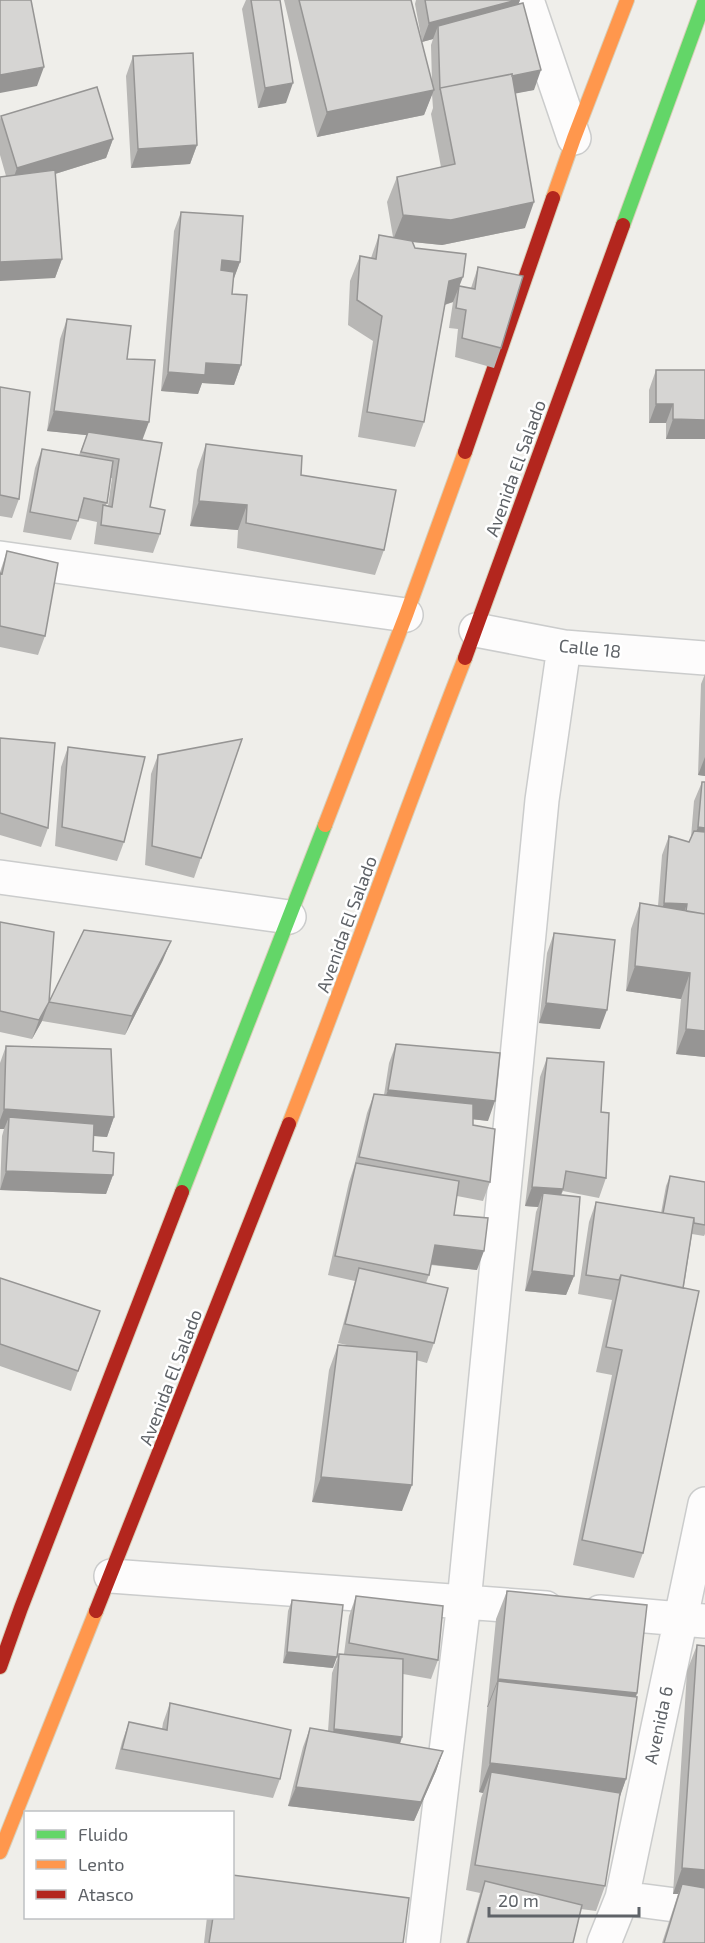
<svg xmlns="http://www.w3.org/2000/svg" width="705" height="1943" viewBox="0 0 705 1943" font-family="'Exo 2',sans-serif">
<rect width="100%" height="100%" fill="#efeeea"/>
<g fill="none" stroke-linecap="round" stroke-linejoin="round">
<g stroke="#cbcccc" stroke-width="36">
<path id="street" d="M527 0 574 138
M0 558 406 615
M476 630 564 647 705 658
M0 877 289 917
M111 1576 546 1608
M600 1612 705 1621
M622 1898 705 1909
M423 1943 464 1602 542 800 564 647
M604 1943 622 1898 705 1504"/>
</g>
<g stroke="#d7ceb8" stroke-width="16">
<path id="fast" d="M623 225 705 0
M182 1192 325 825"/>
</g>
<g stroke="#d7ceb8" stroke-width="16">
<path id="slow" d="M553 198 574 138 627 0
M325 825 406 615 465 452
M289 1124C350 969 404 813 465 658
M0 1852 96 1611"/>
</g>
<g stroke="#d7ceb8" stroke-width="16">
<path id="jam" d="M465 452 553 198
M465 658 623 225
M96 1611 289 1124
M0 1667 21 1608 182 1192"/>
</g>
<use href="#street" stroke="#fdfcfc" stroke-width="33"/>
<use href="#fast" stroke="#63d668" stroke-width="14"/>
<use href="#slow" stroke="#ff974d" stroke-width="14"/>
<use href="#jam" stroke="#b3261e" stroke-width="14"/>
</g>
<path fill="#b8b7b5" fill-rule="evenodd" d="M246 0H280L286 103 258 108 242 9Z
M284 0H411L432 83 431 45 433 39 422 42 415 4 416 0H520L518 5 534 90 515 93 525 228 442 245 413 242 415 248 460 286 471 288 478 267 501 348 494 368 455 357 458 329 449 328 453 302 445 305 424 422 415 447 358 437 373 341 348 325 350 281 360 256 371 258 379 235 393 237 387 202 397 177 441 167 431 114 433 108 432 94 424 115 317 137Z
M133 56 197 145 190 164 131 168 126 76Z
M1 116 113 139 106 158 55 174 62 259 55 278 6 176 0 155V119Z
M181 212 240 262 233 280 232 294 241 365 234 385 202 383 198 394 161 391 174 231Z
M67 319 127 359 142 440 150 507 160 534 153 553 94 544 97 522 79 518 71 540 23 532 35 468 42 449 79 455 87 435 47 431 60 339ZM110 478H112L108 506H106Z
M656 370H705V439H666V423H649V390Z
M0 387 19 499 12 518 0 516Z
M206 444 301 475 384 550 375 575 237 548 238 530 190 526 197 470Z
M7 551 45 636 38 655 0 647V572Z
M705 674V776L698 775 701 684Z
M0 738 48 828 41 847 0 835Z
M68 747 124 842 117 861 55 846 61 767Z
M158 755 201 858 194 878 145 865 151 774Z
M702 782H705V1057L676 1054 681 999 626 991 631 929 640 903 658 906 662 855 669 836 689 842 691 837 694 801Z
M0 922 49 1002 163 960 125 1035 42 1021 32 1039 0 1032Z
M554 933 600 1029 539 1023 547 953Z
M396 1044 488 1121 473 1119V1125L490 1182 483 1201 457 1196 454 1215 477 1270 431 1265 429 1275 426 1283 434 1343 427 1363 416 1360 402 1511 312 1502 329 1370 338 1345 351 1346 338 1343 355 1281 328 1275 349 1182 354 1167 367 1113 374 1094 384 1095 389 1063Z
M6 1046 114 1117 107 1137 94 1136 93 1151 113 1175 106 1194 0 1190 2 1136 4 1129H0V1063Z
M547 1058 601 1112 606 1178 599 1198 563 1191 561 1195 574 1276 566 1295 525 1291 536 1212 538 1207 525 1206 540 1077Z
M670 1176 705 1182V1234L704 1236 692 1234 643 1553 634 1578 573 1565 612 1375 596 1372 612 1300 578 1294 589 1222 596 1202 661 1213 666 1186Z
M0 1278 100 1311 71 1391 0 1366Z
M507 1591 637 1693 636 1697 626 1779 619 1798 605 1886 596 1911 581 1909 573 1943H466L480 1893 466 1890 481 1798 483 1793 479 1792 496 1619Z
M356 1596 438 1660 431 1679 403 1674 402 1737 400 1744 443 1751 436 1771 414 1821 288 1806 303 1747 310 1728 328 1731 332 1673 339 1654H344L349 1616Z
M292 1600 333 1668 283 1663 288 1611Z
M697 1645 705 1943H662L678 1894H673L687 1671Z
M170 1703 280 1779 273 1798 115 1769 122 1742 129 1722 162 1729 163 1723Z
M207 1917H232L403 1943H204Z"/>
<path fill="#969594" d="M517 0H520L513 19 438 26 433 39 422 42 429 23Z
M44 67 37 86 0 93V75Z
M541 70 534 90 444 107 440 90Z
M293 83 286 103 258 108 265 88Z
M434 90 424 115 317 137 327 112Z
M113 139 106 158 10 188 17 168Z
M197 145 190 164 131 168 138 149Z
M534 202 525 228 442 245 393 240 403 215Z
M62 259 55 278 0 281V262Z
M222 260 240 262 233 281 215 280Z
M463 277 453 302 440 306 449 281Z
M206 363 241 365 234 385 202 383 198 394 161 391 168 372Z
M656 404H673L666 423H649Z
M54 411 149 422 142 441 47 431Z
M673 419 705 420V439H666Z
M199 501 247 505 238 530 190 526Z
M705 757V776L698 775Z
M698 827 705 828V848L690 846Z
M664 903 687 904 680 923 657 922Z
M171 941 163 960 125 1035 132 1016Z
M635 966 690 973 681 999 626 991Z
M49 1002 42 1021 32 1039 39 1020Z
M546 1003 607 1010 600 1029 539 1023Z
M686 1029 705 1031V1057L676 1054Z
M388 1090 495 1101 488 1121 381 1109Z
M4 1109 114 1117 107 1137 8 1129 9 1117 4 1129H0V1120Z
M6 1171 113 1175 106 1194 0 1190Z
M532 1187 563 1189 556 1209 543 1193 538 1207 525 1206Z
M435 1245 484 1251 477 1270 428 1264Z
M532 1271 574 1276 566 1295 525 1291Z
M321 1477 412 1485 402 1511 312 1502Z
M287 1652 337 1657 333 1668 283 1663Z
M498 1679 637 1693 627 1722 498 1681 488 1707H487Z
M334 1729 402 1737 395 1757 327 1748Z
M443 1751 436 1771 414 1821 288 1806 296 1787Z
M490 1763 626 1779 616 1808 491 1772 483 1793 479 1792Z
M682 1868 705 1870V1896L682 1884 678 1894H673Z"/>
<path fill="#d6d5d3" stroke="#969594" stroke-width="1.5" d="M0 0H31L44 67 0 75Z
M251 0H280L293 83 265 88Z
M299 0H411L434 90 327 112Z
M425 0H517L429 23Z
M523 3 541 70 512 76V74L440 88V90L438 26Z
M193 53 197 145 138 149 133 56Z
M512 74 534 202 451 220 403 215 397 177 455 164 440 88Z
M97 87 113 139 17 168 1 116Z
M55 170 62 259 0 262V177Z
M181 212 243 216 240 262 222 260 221 270 234 272 232 294 247 295 241 365 206 363 205 375 168 372Z
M379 235 412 241 415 248 466 254 463 277 449 281 424 422 367 412 382 316 357 300 360 256 376 259Z
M478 267 523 276 501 348 462 338 466 310 456 308 459 286 475 289Z
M67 319 131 326 127 359 155 360 149 422 54 411Z
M656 370H705V420L673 419V404H656Z
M0 387 30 392 19 499 0 495Z
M88 432 162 443 150 507 165 510 160 534 101 525 103 505 112 507 119 459 81 452Z
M206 444 302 456 301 475 396 490 384 550 246 523 247 505 199 501Z
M42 449 113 461 107 503 84 498 78 521 30 512Z
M7 551 58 563 45 636 0 626V573L2 574Z
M0 738 55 743 48 828 0 813Z
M242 739 201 858 152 846 158 755Z
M68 747 145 757 124 842 62 827Z
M702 782H705V828L698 827Z
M694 831 705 832V914L686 911 687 904 664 903 669 836 689 842Z
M640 903 705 914V1031L686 1029 690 973 635 966Z
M0 922 54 932 49 1002 84 930 171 941 132 1016 49 1002 39 1020 0 1011Z
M554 933 615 940 607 1010 546 1003Z
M396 1044 500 1053 495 1101 388 1090Z
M6 1046 111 1049 114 1117 4 1109Z
M547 1058 604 1062 601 1112 609 1113 606 1178 566 1171 563 1189 532 1187Z
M374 1094 473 1104V1125L495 1129 490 1182 359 1157Z
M9 1117 94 1124 93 1151 114 1153 113 1175 6 1171Z
M356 1163 459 1181 454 1215 488 1218 484 1251 435 1245 429 1275 335 1256Z
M670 1176 705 1182V1225L694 1223V1218L663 1213Z
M543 1193 580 1197 574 1276 532 1271Z
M596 1202 694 1218 683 1288 621 1275 619 1280 586 1275Z
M359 1268 448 1288 434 1343 345 1324Z
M621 1275 699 1291 643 1553 582 1540 622 1350 606 1347Z
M0 1278 100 1311 78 1371 0 1344Z
M338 1345 417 1352 412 1485 321 1477Z
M507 1591 647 1605 637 1693 498 1679Z
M356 1596 443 1606 438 1660 349 1643Z
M292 1600 343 1605 337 1657 287 1652Z
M697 1645 705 1646V1870L682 1868Z
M339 1654 403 1659 402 1737 334 1729Z
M498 1681 637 1697 626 1779 490 1763Z
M170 1703 291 1730 280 1779 122 1749 129 1722 167 1730Z
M310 1728 443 1751 421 1802 296 1787Z
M491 1772 620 1793 605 1886 475 1865Z
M232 1875 409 1898 403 1943H209L213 1917H232Z
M485 1881 582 1905 573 1943H468Z
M682 1884 705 1888V1943H664Z"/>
<g text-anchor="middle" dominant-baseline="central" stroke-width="5" stroke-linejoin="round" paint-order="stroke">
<g font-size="18" fill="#5f6368" stroke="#fff">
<text transform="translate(515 468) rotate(-70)">Avenida El Salado</text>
<text transform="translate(590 648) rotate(6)">Calle 18</text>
<text transform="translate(346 924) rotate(-70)">Avenida El Salado</text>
<text transform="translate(170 1377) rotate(-69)">Avenida El Salado</text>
<text transform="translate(658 1725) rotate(-78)">Avenida 6</text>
</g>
</g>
<rect x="24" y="1811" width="210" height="108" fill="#ffffff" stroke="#bfc1c3" stroke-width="1.5"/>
<rect x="36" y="1830" width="30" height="9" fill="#63d668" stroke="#bfc1c3" stroke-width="1.5"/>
<text x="78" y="1841" font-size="18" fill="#5f6368">Fluido</text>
<rect x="36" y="1860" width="30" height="9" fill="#ff974d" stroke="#bfc1c3" stroke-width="1.5"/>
<text x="78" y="1871" font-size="18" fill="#5f6368">Lento</text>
<rect x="36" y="1890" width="30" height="9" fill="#b3261e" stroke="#bfc1c3" stroke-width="1.5"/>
<text x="78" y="1901" font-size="18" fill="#5f6368">Atasco</text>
<path d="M489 1907v9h150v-9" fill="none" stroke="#5f6368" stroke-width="3"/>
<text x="498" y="1907" font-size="18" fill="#5f6368" stroke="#ffffff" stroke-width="4.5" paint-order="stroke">20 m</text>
</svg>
